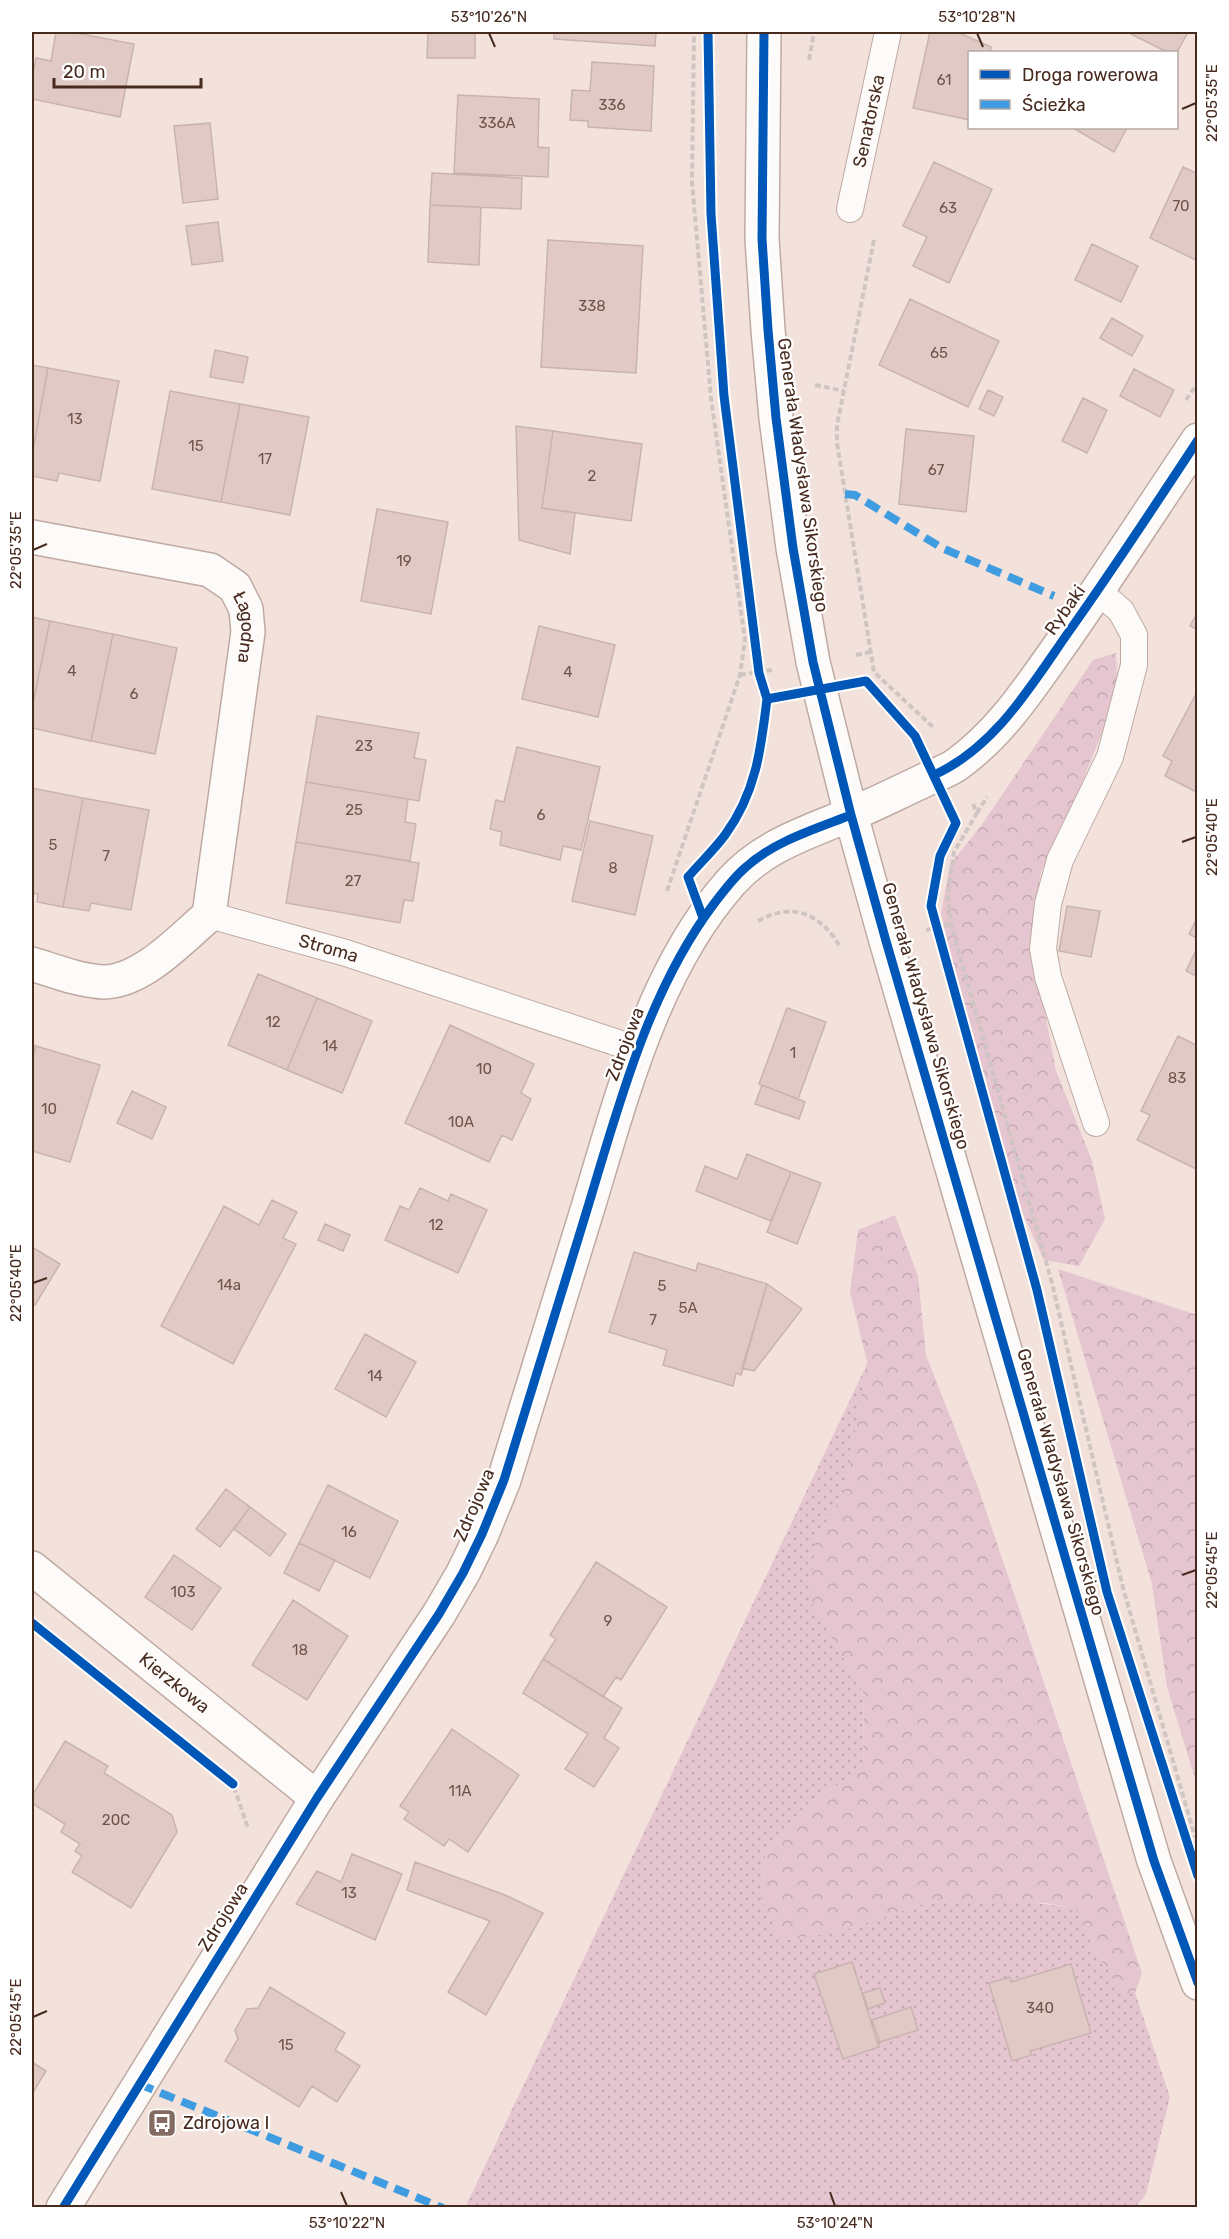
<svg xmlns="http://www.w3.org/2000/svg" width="1229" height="2239" viewBox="0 0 1229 2239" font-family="Rubik,sans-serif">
<defs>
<pattern id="grass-dots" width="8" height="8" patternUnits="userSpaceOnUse" patternTransform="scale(1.5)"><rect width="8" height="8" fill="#e4c5d0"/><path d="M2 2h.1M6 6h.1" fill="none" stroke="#c5a9b2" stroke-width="1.8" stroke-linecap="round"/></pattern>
<pattern id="forest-crowns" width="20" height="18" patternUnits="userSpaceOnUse" patternTransform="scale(1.5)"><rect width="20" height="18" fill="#e4c5d0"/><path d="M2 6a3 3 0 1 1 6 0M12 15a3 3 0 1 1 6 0" fill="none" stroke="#c5a9b2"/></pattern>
</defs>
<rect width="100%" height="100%" fill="#f3e2dc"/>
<path fill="url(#grass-dots)" d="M868 1362 845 1490 815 1542 811 1600 864 1694 863 1770 809 1802 765 1856 761 1899 838 1932 938 1899 1022 1901 1075 1908 1099 1957 1135 1993 1170 2097 1146 2194 1135 2208H465Z"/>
<path fill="url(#forest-crowns)" d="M1116 653 1117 679 1102 733 1074 802 1041 872 1031 939 1056 1071 1092 1161 1105 1219 1079 1266 1044 1260 1018 1203 967 1024 941 914 950 864 981 826 1093 660Z
M895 1215 918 1276 926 1355 979 1490 1142 1973 1135 1993 1125 1995 1099 1957 1075 1908 1046 1903 938 1899 838 1932 781 1941 761 1899 765 1856 809 1802 863 1770 864 1694 810 1600 815 1542 845 1490 867 1362 850 1292 858 1230Z
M1058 1269 1197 1315V1785L1167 1687 1152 1584Z"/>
<path fill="#e1c9c6" stroke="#c9b3b0" stroke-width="1.5" d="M56 32H71L134 44 120 117 32 99V78L36 58 51 61Z
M428 32H475V58H427Z
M554 32H656L655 46 554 39Z
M930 32H957L991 47 990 52H970V120L913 108Z
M1127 32H1188L1176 54 1167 52Z
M592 62 654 66 651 131 588 127V121L570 120 572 90 590 91Z
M458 95 539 99 538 147 549 148 548 177 454 173Z
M210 123 218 199 183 203 174 126Z
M1073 128H1127L1114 152Z
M934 162 992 189 949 283 913 266 927 237 903 226Z
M1183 167 1198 174V261L1150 238Z
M432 173 522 178 521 209 430 205Z
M430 205 481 207 479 265 428 262Z
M218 222 223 261 192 265 186 226Z
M548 240 643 246 636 373 541 367Z
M1092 244 1138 266 1121 302 1075 280Z
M910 299 999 341 968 407 879 365Z
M1112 318 1143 336 1132 356 1100 338Z
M215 350 248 357 243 383 210 377Z
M32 365 48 368 32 456Z
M48 368 119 381 100 481 59 473 57 481 32 476V456Z
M1134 369 1174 390 1160 417 1120 396Z
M988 390 1003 397 994 416 979 409Z
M170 391 240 404 221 502 152 489Z
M1083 398 1107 410 1087 453 1062 441Z
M240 404 309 417 290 515 221 502Z
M516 426 553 431 542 508 575 513 570 554 519 540Z
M906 429 974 436 966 512 899 504Z
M553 431 642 444 631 521 542 508Z
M377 509 448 522 431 614 361 601Z
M1198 612V630L1190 626Z
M32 617 50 621 32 708Z
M50 621 113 634 91 741 32 728V708Z
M539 626 615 645 598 717 522 699Z
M113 634 177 648 155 754 91 741Z
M1198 690V793L1165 776 1172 761 1163 756Z
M317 716 419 733 414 758 426 760 419 801 306 782Z
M517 747 600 767 581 850 563 846 560 860 500 845 502 832 490 829 496 800 504 802Z
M306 782 408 799 405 822 416 824 410 861 296 842Z
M32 788 83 798 63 907 37 902 38 894 32 893Z
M83 798 149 810 131 910 91 903 89 911 63 907Z
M590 821 653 836 635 915 572 901Z
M296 842 419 863 413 901 404 900 400 923 286 903Z
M1067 906 1100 911 1091 957 1059 951Z
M1198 916V939L1189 934Z
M1198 946V977L1186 971Z
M258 974 317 998 287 1070 228 1045Z
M317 998 372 1021 342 1093 287 1070Z
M787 1008 826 1022 798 1099 759 1084Z
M450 1025 534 1064 521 1093 531 1099 512 1140 502 1135 489 1162 405 1123Z
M1178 1036 1198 1046V1170L1137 1140 1150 1115 1141 1111Z
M32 1044 36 1046 32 1061Z
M36 1046 100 1065 70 1162 32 1151V1061Z
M762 1085 805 1102 799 1119 755 1104Z
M132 1091 166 1107 152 1139 117 1123Z
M747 1154 791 1172 771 1221 696 1191 705 1166 737 1179Z
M791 1172 821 1183 797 1244 767 1232Z
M420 1188 448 1201 451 1194 487 1210 458 1273 385 1240 400 1206 409 1210Z
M272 1200 297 1212 283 1238 296 1244 233 1364 161 1326 224 1206 259 1225Z
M325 1224 350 1235 343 1251 318 1240Z
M32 1247 60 1264 35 1305 32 1302Z
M634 1252 696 1271 698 1263 767 1284 741 1375 736 1373 733 1386 663 1365 667 1350 609 1332Z
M767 1284 802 1309 754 1371 742 1368Z
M365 1334 416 1362 386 1417 335 1389Z
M328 1485 398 1521 370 1578 299 1543Z
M226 1489 250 1507 220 1547 196 1529Z
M250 1507 286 1534 270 1556 234 1529Z
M299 1543 335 1560 319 1591 284 1573Z
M174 1555 221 1588 192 1630 145 1597Z
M596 1562 667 1607 621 1680 616 1677 603 1697 543 1659 556 1639 550 1635Z
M293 1600 348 1636 307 1700 252 1665Z
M543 1659 622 1708 604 1738 619 1748 594 1787 565 1769 588 1734 523 1693Z
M452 1729 519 1775 468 1852 449 1839 444 1846 404 1819 409 1812 400 1806Z
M65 1741 108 1766 104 1773 172 1815 177 1832 131 1908 72 1872 82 1856 75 1851 80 1844 61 1832 65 1824 32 1803V1796Z
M352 1854 402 1874 375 1940 296 1904 317 1871 341 1882Z
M415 1862 505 1895 543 1913 486 2015 448 1992 490 1921 407 1890Z
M852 1962 879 2047 843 2059 814 1974Z
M1071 1964 1091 2033 1030 2051 1032 2055 1012 2061 989 1983 1010 1977 1011 1982Z
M270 1987 345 2033 335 2050 360 2066 337 2102 312 2086 299 2107 225 2061 238 2039 235 2030 247 2009 258 2008Z
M880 1988 885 2003 868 2009 863 1993Z
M911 2007 918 2030 880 2042 872 2020Z
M32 2062 46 2071 32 2094Z"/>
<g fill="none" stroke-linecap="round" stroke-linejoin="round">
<g stroke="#bfaaa2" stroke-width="28">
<g id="service">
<path id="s1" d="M850 209 888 32"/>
<path id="s2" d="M209 915 346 953 639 1050"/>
<path d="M1096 1123 1048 977 1043 949 1048 904 1060 860 1110 757 1134 665V635L1121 611 1098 591"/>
</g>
</g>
<g stroke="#bfaaa2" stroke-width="36">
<g id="minor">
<path id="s3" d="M32 537 210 570 235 587 246 609 248 632 209 915C182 938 142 982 104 982 80 981 55 971 32 964"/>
<path id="s4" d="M32 1568 317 1798"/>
</g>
</g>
<g stroke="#bfaaa2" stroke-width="36">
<path id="tertiary" d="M764 32 762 239 768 330 776 418 793 548 813 662 851 815 886 941 1077 1598 1154 1861 1198 1983
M63 2208 317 1798 439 1614 463 1573 482 1534 504 1480C532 1388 560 1296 589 1204 622 1095 654 969 731 882 763 846 806 833 849 815 874 805 897 793 921 782 932 776 946 772 956 765 1001 733 1031 686 1063 641 1109 575 1153 507 1198 440"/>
</g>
<path stroke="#cfc6c3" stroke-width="4" stroke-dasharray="6 3" stroke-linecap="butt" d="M809 60 814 32
M874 240 837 425V443L874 672 934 728
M815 385 844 391
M1186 400 1198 382
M856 655 871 652
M740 675 772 670
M973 804 977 813 954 852 948 895 951 924 1052 1283 1123 1588 1195 1837
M977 813 987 797
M667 891 740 675 745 640 711 398 692 182 694 32
M758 921C793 901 821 914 841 948
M926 930 951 924
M234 1787 248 1828"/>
<use href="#service" stroke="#fdfbfa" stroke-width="26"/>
<use href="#minor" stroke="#fdfbfa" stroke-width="33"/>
<use href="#tertiary" stroke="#fdfbfa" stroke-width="33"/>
<path stroke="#409ce0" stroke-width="8" stroke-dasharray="15 8" stroke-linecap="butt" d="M845 494 855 495 942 548 1054 596
M139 2084 443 2208"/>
<g stroke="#fff" stroke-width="13">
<path id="cycleway" d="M708 32 711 214 724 396 759 673 767 699
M764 32 762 239 768 330 776 418 793 548 813 662 851 815 886 941 1077 1598 1154 1861 1198 1983
M934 775C996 747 1032 684 1070 630 1114 568 1156 504 1198 440
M703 918 688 877C700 863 714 850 725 835 756 793 761 749 767 699L866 681 915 736 956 823 940 856 931 906 1037 1290 1107 1592 1198 1876
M32 1623 233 1784
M63 2208 317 1798 439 1614 463 1573 482 1534 504 1480C530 1394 557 1309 583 1223 616 1116 645 996 713 905 723 892 733 878 746 867 775 841 815 829 851 815"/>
</g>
<use href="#cycleway" stroke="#0057b8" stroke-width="9"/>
</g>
<path fill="none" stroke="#482b1f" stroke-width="2" d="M489 33 495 47M977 33 983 47M1182 109 1196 103M33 550 47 544M1182 842 1196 837M33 1283 47 1278M1182 1575 1196 1570M33 2017 47 2011M341 2192 347 2206M830 2192 835 2206"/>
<defs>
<g id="bus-square" transform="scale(1.5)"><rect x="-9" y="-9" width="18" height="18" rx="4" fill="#846b61" stroke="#fff"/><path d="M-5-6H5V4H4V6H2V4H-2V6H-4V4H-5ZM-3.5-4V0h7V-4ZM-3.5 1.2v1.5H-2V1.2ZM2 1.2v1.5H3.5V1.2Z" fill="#fff"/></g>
</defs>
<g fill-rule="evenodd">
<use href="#bus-square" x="162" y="2123"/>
</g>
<g text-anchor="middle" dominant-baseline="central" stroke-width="4.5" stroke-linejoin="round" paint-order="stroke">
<g font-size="15" fill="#70544a">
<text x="944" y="80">61</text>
<text x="612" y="105">336</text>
<text x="497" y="123">336A</text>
<text x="1181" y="206">70</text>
<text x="948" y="208">63</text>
<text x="592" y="306">338</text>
<text x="939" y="353">65</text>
<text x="75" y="419">13</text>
<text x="196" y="446">15</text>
<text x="265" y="459">17</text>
<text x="936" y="470">67</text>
<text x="592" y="476">2</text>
<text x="404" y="561">19</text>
<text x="72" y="671">4</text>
<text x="568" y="672">4</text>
<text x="134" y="694">6</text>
<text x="364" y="746">23</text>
<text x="354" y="810">25</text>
<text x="541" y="815">6</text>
<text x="53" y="845">5</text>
<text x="106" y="856">7</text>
<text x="613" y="868">8</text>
<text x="353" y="881">27</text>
<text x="273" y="1022">12</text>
<text x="330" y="1046">14</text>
<text x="793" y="1053">1</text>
<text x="484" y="1069">10</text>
<text x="1177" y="1078">83</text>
<text x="49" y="1109">10</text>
<text x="461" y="1122">10A</text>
<text x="436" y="1225">12</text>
<text x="229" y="1285">14a</text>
<text x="662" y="1286">5</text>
<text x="688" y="1308">5A</text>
<text x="653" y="1320">7</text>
<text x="375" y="1376">14</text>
<text x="349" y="1532">16</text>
<text x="183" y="1592">103</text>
<text x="608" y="1621">9</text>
<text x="300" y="1650">18</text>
<text x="460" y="1791">11A</text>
<text x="116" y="1820">20C</text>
<text x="349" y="1893">13</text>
<text x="1040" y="2008">340</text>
<text x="286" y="2045">15</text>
</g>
<g font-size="18" fill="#482b1f" stroke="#fff">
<text stroke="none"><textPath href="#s1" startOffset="90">Senatorska</textPath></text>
<text transform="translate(803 475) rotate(82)">Generała Władysława Sikorskiego</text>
<text transform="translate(1065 610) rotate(-55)">Rybaki</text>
<text stroke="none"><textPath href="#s3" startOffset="254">Łagodna</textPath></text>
<text stroke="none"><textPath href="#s2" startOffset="124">Stroma</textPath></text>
<text transform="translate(926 1016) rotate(74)">Generała Władysława Sikorskiego</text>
<text transform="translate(625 1044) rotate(-69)">Zdrojowa</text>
<text transform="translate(1061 1482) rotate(74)">Generała Władysława Sikorskiego</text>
<text transform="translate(474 1505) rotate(-67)">Zdrojowa</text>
<text stroke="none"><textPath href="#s4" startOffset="183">Kierzkowa</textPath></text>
<text transform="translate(223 1917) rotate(-58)">Zdrojowa</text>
</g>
<g font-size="18" fill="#482b1f" stroke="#fff" text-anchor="start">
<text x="183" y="2123">Zdrojowa I</text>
</g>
</g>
<rect width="1229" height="2239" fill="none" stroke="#ffffff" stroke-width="66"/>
<rect x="968" y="51" width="210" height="78" fill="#ffffff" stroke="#b6aaa5" stroke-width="1.5"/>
<rect x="980" y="70" width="30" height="9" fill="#0057b8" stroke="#b6aaa5" stroke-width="1.5"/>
<text x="1022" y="81" font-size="18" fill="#482b1f">Droga rowerowa</text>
<rect x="980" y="100" width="30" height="9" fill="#409ce0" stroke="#b6aaa5" stroke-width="1.5"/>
<text x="1022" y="111" font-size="18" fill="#482b1f">Ścieżka</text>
<path d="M54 78v9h147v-9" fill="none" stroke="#482b1f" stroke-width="3"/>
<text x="63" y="78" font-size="18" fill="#482b1f" stroke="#ffffff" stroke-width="4.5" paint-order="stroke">20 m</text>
<rect x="33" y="33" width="1163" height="2173" fill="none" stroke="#482b1f" stroke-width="2"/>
<g font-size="15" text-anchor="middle" fill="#482b1f">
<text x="489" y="22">53°10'26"N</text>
<text x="977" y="22">53°10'28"N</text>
<text transform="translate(1212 103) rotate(-90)" y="5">22°05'35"E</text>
<text transform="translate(16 550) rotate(-90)" y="5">22°05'35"E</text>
<text transform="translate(1212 837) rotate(-90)" y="5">22°05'40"E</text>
<text transform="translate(16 1283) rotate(-90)" y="5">22°05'40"E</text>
<text transform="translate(1212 1570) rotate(-90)" y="5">22°05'45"E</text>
<text transform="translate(16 2017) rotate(-90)" y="5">22°05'45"E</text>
<text x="347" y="2228">53°10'22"N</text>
<text x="835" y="2228">53°10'24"N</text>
</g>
</svg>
